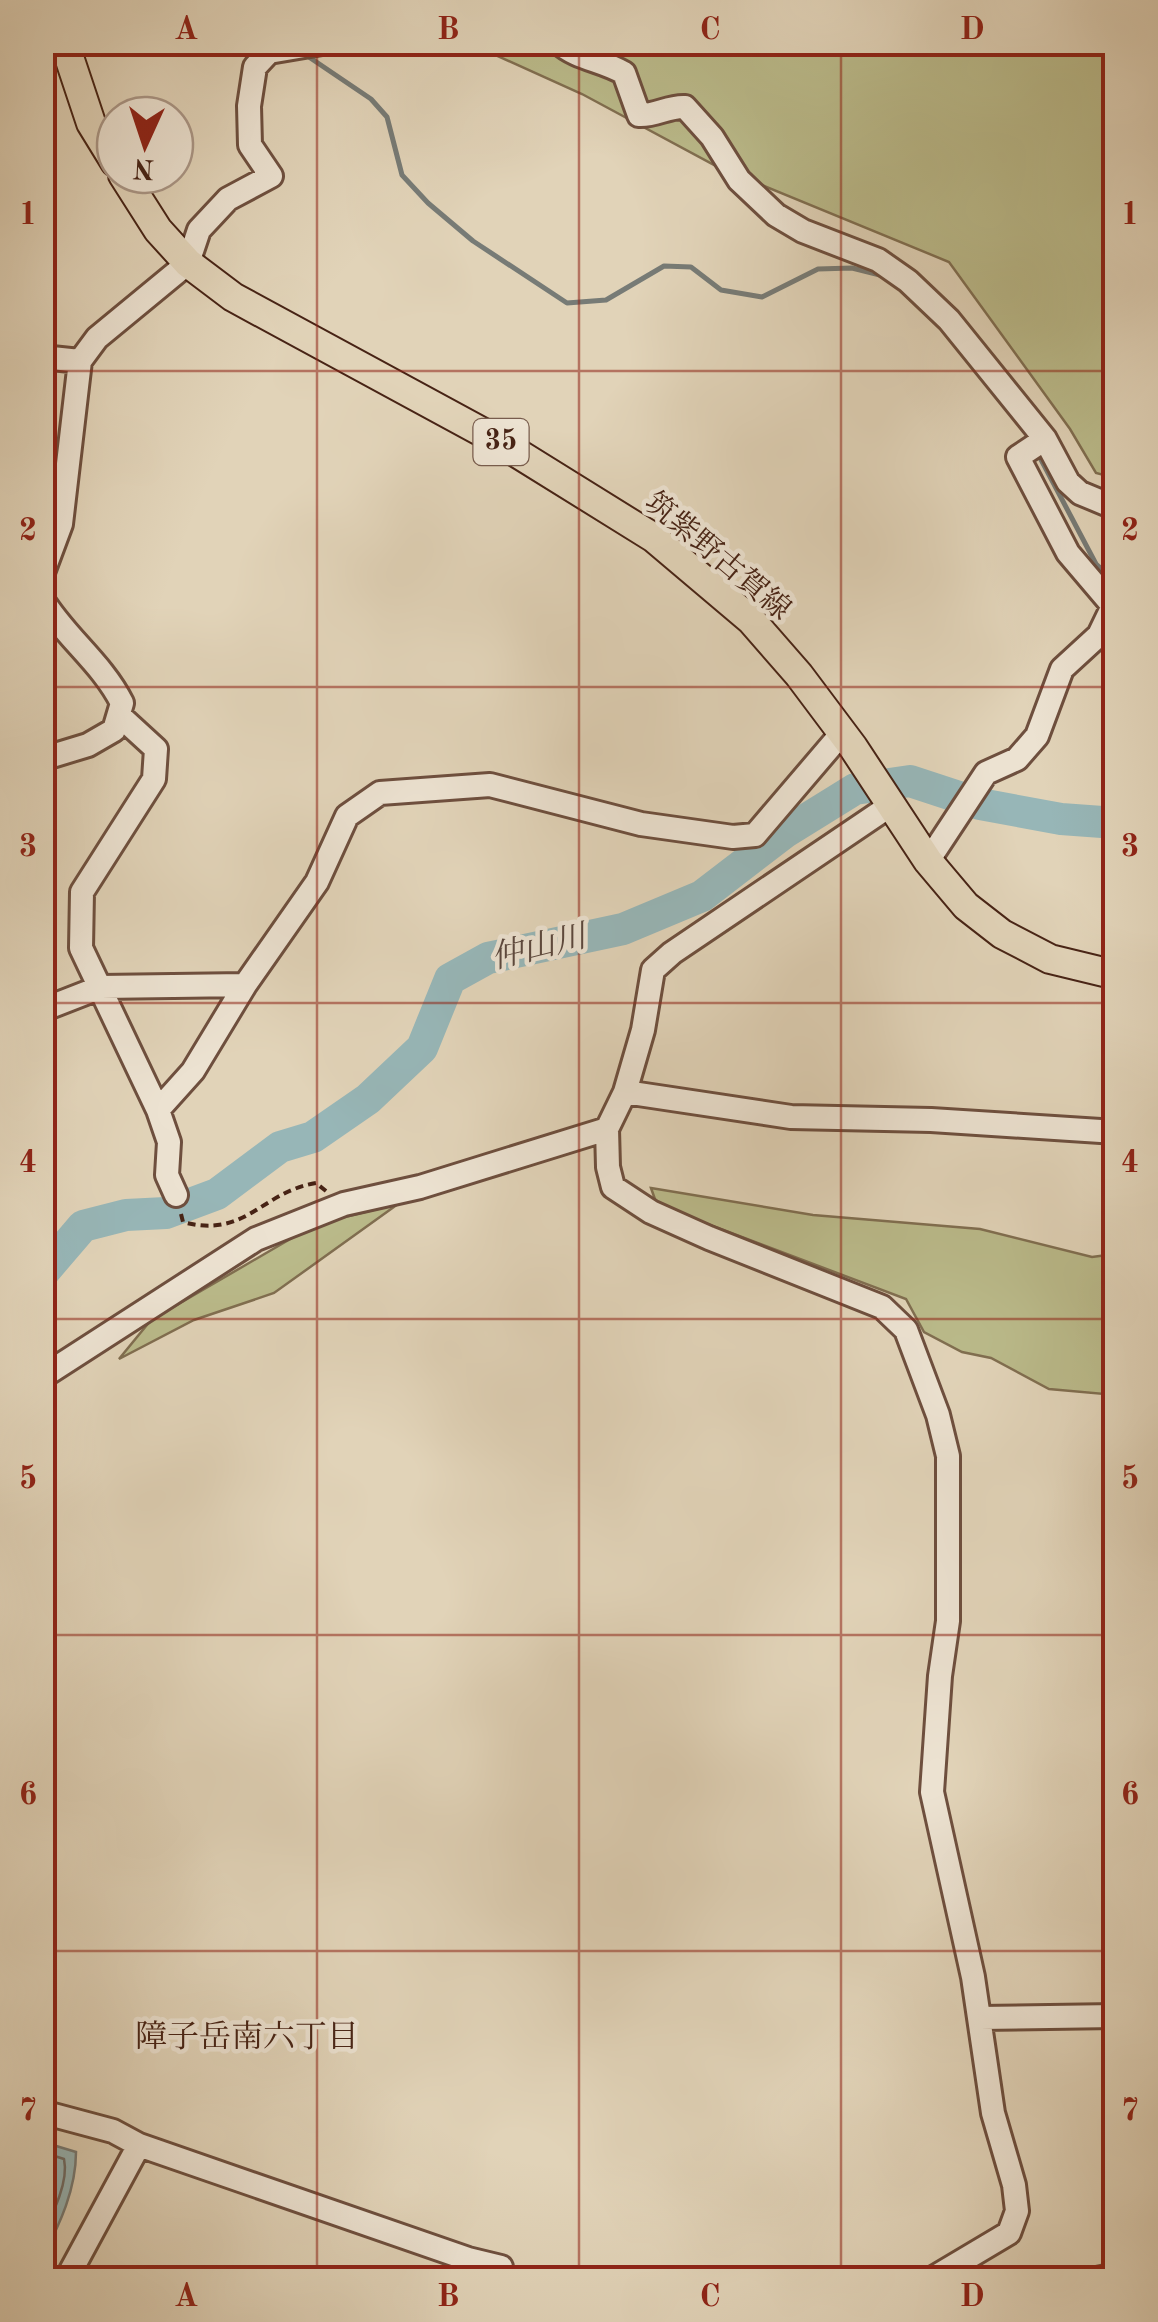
<svg xmlns="http://www.w3.org/2000/svg" width="1158" height="2322" viewBox="0 0 1158 2322" font-family="'Old Standard TT','Noto Serif JP',serif">
<rect width="100%" height="100%" fill="#e1d3b8"/>
<filter id="stains"><feTurbulence type="fractalNoise" baseFrequency=".002" numOctaves="4"/><feColorMatrix values="0 0 0 0 .2 0 0 0 0 .09 0 0 0 0 .02 0 0 0 .5 -.17"/></filter>
<radialGradient id="worn" r=".72"><stop offset=".6" stop-color="#630" stop-opacity="0"/><stop offset="1" stop-color="#630" stop-opacity=".3"/></radialGradient>
<path fill="#baba8a" stroke="#806e50" stroke-width="2.5" d="M469 43H1115V478L1096 473 1070 429 949 262 718 167 582 94Z
M651 1188 813 1215 980 1229 1092 1257 1115 1254V1395L1049 1389 991 1358 962 1352 924 1332 906 1299 657 1205Z
M398 1204 274 1293 194 1320 119 1359 151 1320 316 1224Z"/>
<path fill="#97b6b7" stroke="#777b76" stroke-width="2.5" d="M43 2142 76 2152C76 2189 60 2224 43 2256Z"/>
<g fill="none" stroke-linecap="round" stroke-linejoin="round">
<path stroke="#6f6c66" stroke-width="2.5" d="M42 2152 64 2159C69 2182 53 2213 42 2235"/>
<path stroke="#777b76" stroke-width="5" d="M303 53 371 99 387 117 402 175 428 203 473 241 567 303 606 300 664 266 691 267 721 290 762 297 818 269 852 268 884 276
M1037 452 1096 564 1116 582"/>
<path stroke="#97b6b7" stroke-width="32" d="M42 1274 83 1226 126 1215 166 1213 217 1194 280 1147 313 1137 368 1099 422 1048 450 979 488 958 623 929 702 896 784 833 855 789 910 781 980 804 1061 819 1116 823"/>
<g stroke="#6e4f3e" stroke-width="28">
<path id="minor" d="M558 42C577 59 602 60 624 73L639 115C656 116 668 106 685 107L712 137 739 180 776 215 803 231 878 260 908 281 949 320 1045 439 1068 482 1080 493 1116 508
M42 357 80 361
M42 575 61 524 80 361 97 338 188 263 199 230 228 199 271 176 250 145 249 106 255 67 269 52 328 42
M42 599C65 637 102 663 122 703L114 730 88 745 42 759
M120 716 156 749 154 779 82 892 81 948 158 1110 169 1142 167 1175 176 1195
M891 805 672 953 653 970 643 1030 625 1092 607 1129 608 1167 613 1187 651 1212 709 1238 882 1307 906 1330 938 1415 948 1456V1621L940 1676 932 1792 973 1977 993 2113 1014 2185 1017 2211 1009 2233 930 2280
M928 861 986 773 1017 759 1037 736 1062 669 1099 635 1113 606 1068 553 1018 457 1045 439
M42 1010 101 987 245 985 317 882 347 816 380 793 490 785 641 824 733 837 755 835 842 733
M625 1092 791 1117 931 1120 1116 1132
M158 1110 193 1071 245 985
M42 1377 256 1239 344 1204 420 1187 607 1129
M980 2018 1116 2016
M42 2112 113 2131 139 2145 468 2259 501 2267
M66 2280 139 2145
M1092 2280 1116 2275"/>
</g>
<g stroke="#472315" stroke-width="32">
<path id="major" d="M64 42 91 123 115 162
M123 175 158 230 188 263 233 297 493 438 654 538 751 620 799 675 853 747 928 861 966 906 1002 934 1050 959 1116 975"/>
</g>
<path stroke="#472315" stroke-width="4" stroke-dasharray="8 5" stroke-linecap="butt" d="M181 1214 183 1222C246 1239 261 1192 316 1183L326 1191"/>
<use href="#minor" stroke="#ece2d1" stroke-width="22"/>
<use href="#major" stroke="#e1d3b8" stroke-width="28"/>
</g>
<path fill="none" stroke="#8f2418" stroke-width="2.5" stroke-opacity="0.55" d="M317 42V2280M579 42V2280M841 42V2280M42 371H1116M42 687H1116M42 1003H1116M42 1319H1116M42 1635H1116M42 1951H1116"/>
<g text-anchor="middle" dominant-baseline="central" stroke-width="9" stroke-linejoin="round" paint-order="stroke">
<rect fill="#ece2d1" stroke="#785c4d" stroke-width="2.5" x="473.5" y="419" width="55" height="46" rx="8"/>
<g font-size="28" font-weight="bold" fill="#472315">
<text x="501" y="442">35</text>
</g>
<g font-size="30" fill="#472315" stroke="#ece2d1">
<text transform="translate(717 557) rotate(40)">筑紫野古賀線</text>
</g>
<g font-size="32" font-style="italic" fill="#5b483e" stroke="#ece2d1">
<text transform="translate(539 949) rotate(-14)">仲山川</text>
</g>
<g font-size="32" fill="#472315" stroke="#ece2d1">
<text x="247" y="2039">障子岳南六丁目</text>
</g>
</g>
<rect width="1158" height="2322" fill="none" stroke="#e1d3b8" stroke-width="110"/>
<g transform="translate(145 145) rotate(183)"><circle r="48" fill="#ece2d1" stroke="#aa9686" stroke-width="2.5"/>
<path d="M0-8L18 38L0 25L-18 38Z" fill="#8f2418"/>
<text y="-15" font-size="28" font-weight="bold" text-anchor="middle" fill="#472315">N</text>
</g>
<rect x="55" y="55" width="1048" height="2212" fill="none" stroke="#8f2418" stroke-width="4"/>
<g font-size="32" text-anchor="middle" font-weight="bold" fill="#8f2418">
<text x="186" y="39">A</text>
<text x="448" y="39">B</text>
<text x="710" y="39">C</text>
<text x="972" y="39">D</text>
<text x="28" y="224">1</text>
<text x="1130" y="224">1</text>
<text x="28" y="540">2</text>
<text x="1130" y="540">2</text>
<text x="28" y="856">3</text>
<text x="1130" y="856">3</text>
<text x="28" y="1172">4</text>
<text x="1130" y="1172">4</text>
<text x="28" y="1488">5</text>
<text x="1130" y="1488">5</text>
<text x="28" y="1804">6</text>
<text x="1130" y="1804">6</text>
<text x="28" y="2120">7</text>
<text x="1130" y="2120">7</text>
<text x="186" y="2306">A</text>
<text x="448" y="2306">B</text>
<text x="710" y="2306">C</text>
<text x="972" y="2306">D</text>
</g>
<rect width="100%" height="100%" filter="url(#stains)"/>
<rect width="100%" height="100%" fill="url(#worn)"/>
</svg>
